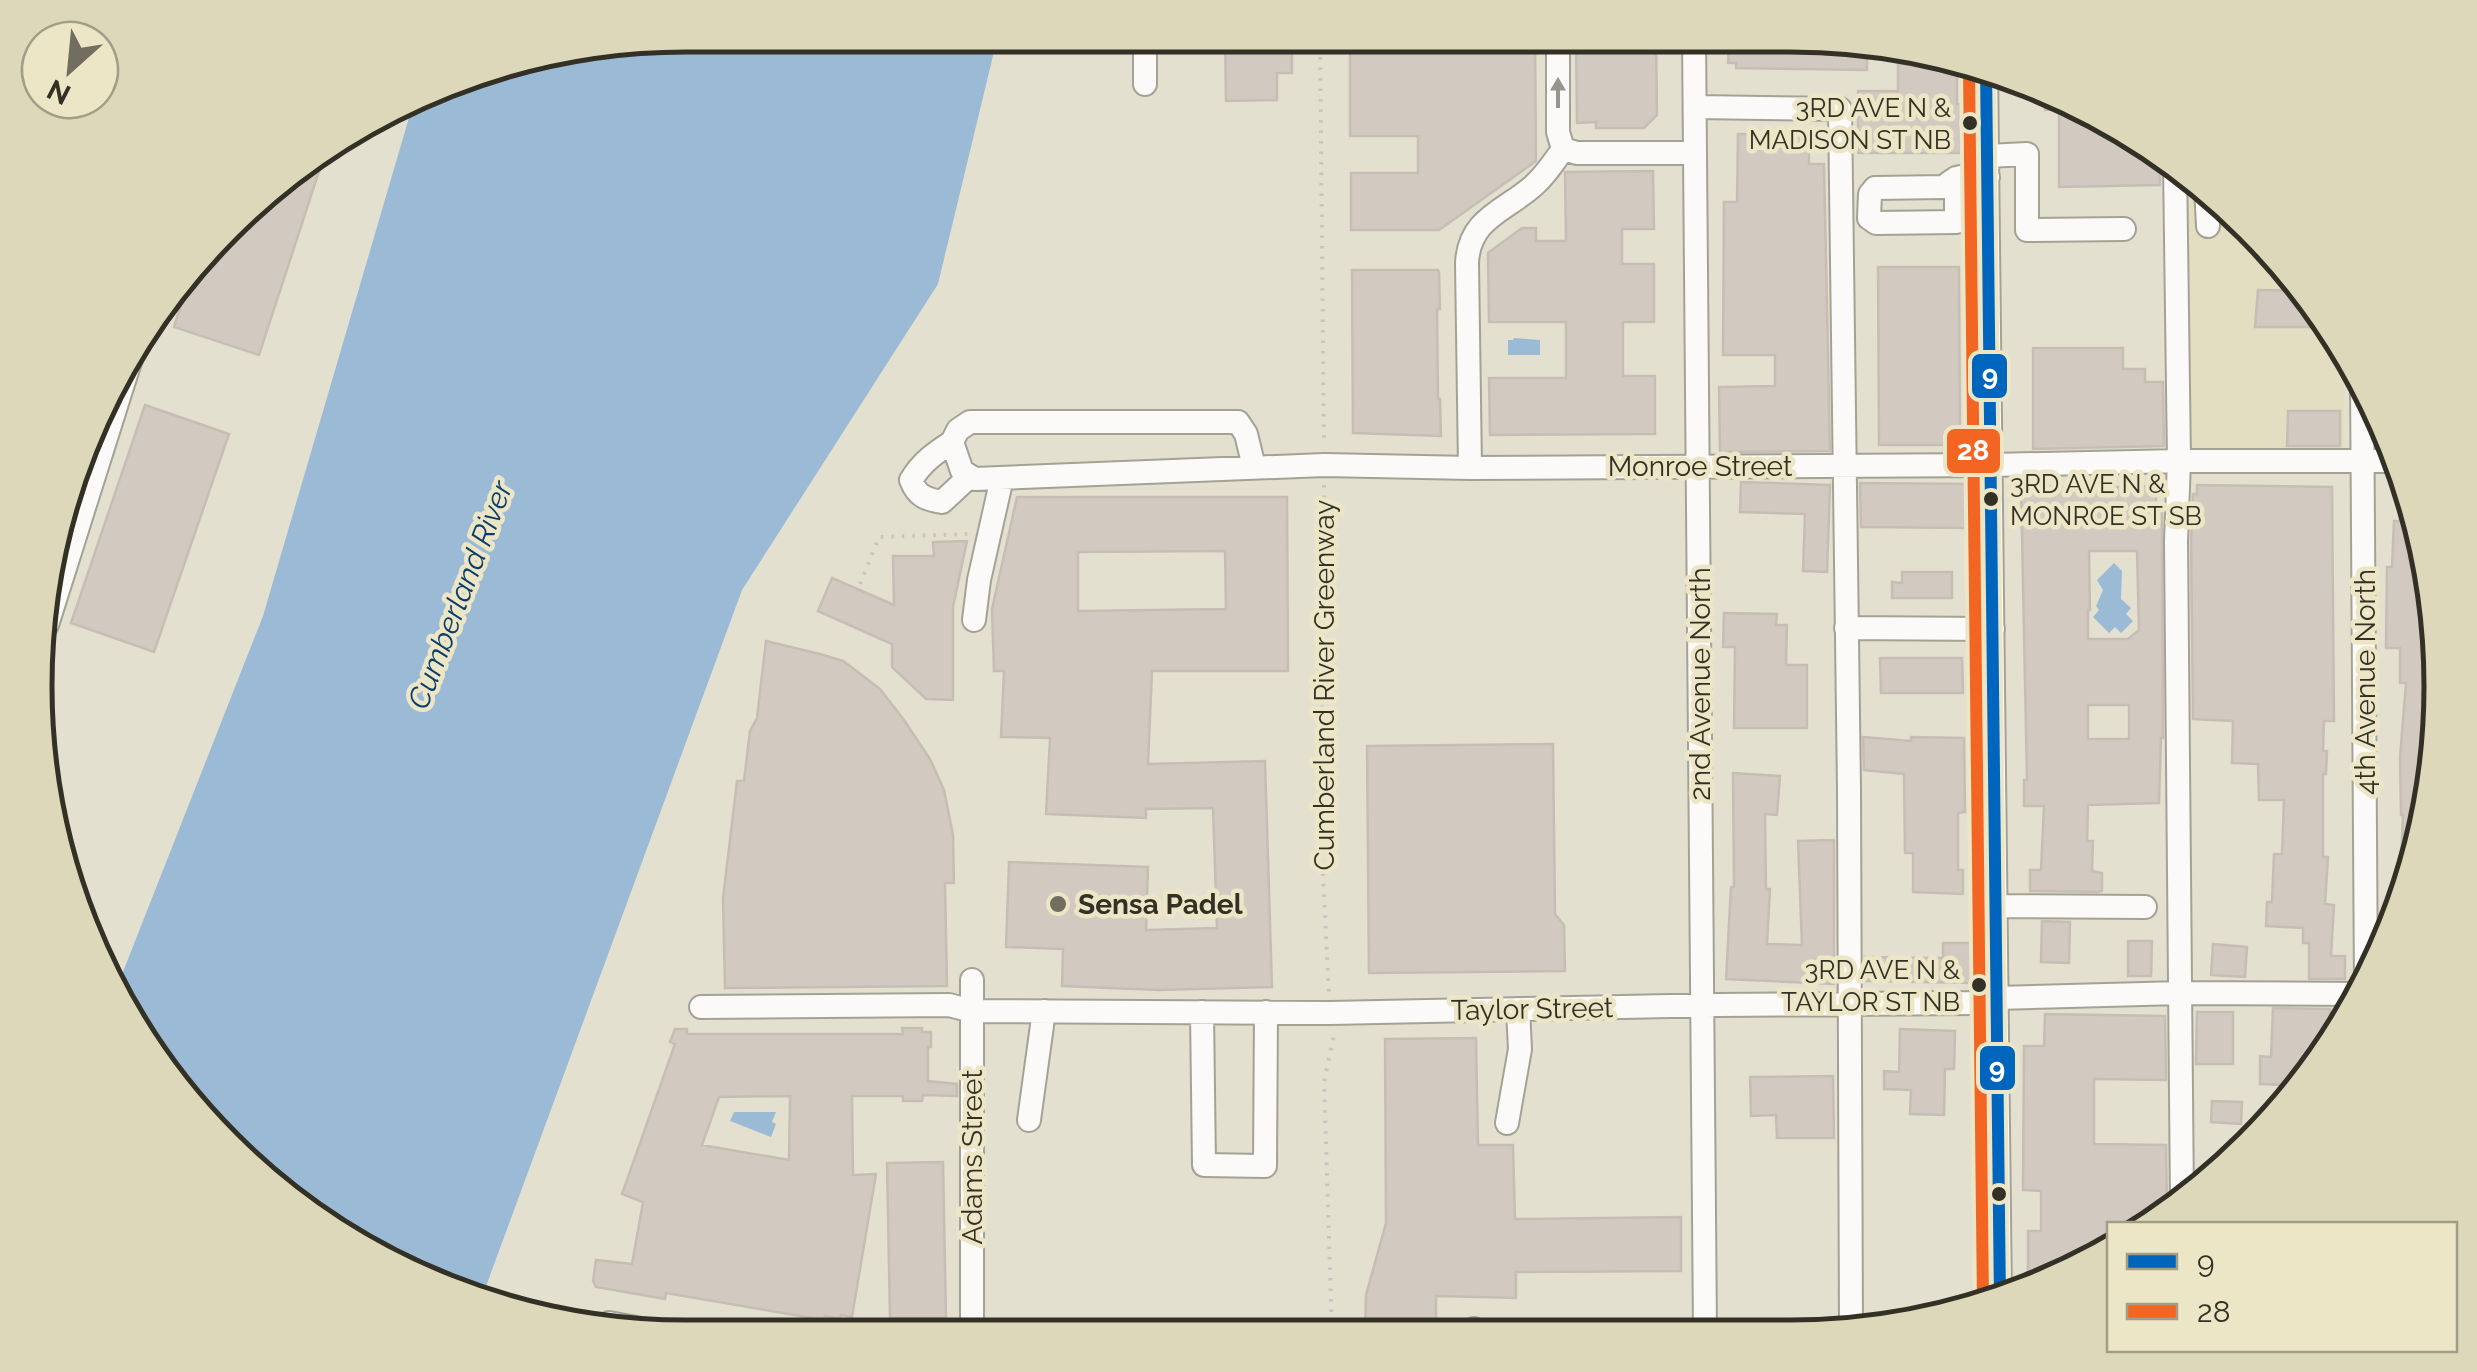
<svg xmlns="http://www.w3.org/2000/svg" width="2477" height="1372" viewBox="0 0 2477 1372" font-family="Raleway,sans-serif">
<rect width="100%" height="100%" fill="#e4e0cf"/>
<path fill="#e3ddc1" d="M2179 175H2191L2221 197 2308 290 2343 348 2345 455H2182Z"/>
<path fill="#9bbad6" d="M686 35H998L938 284 742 590 481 1300 360 1249 196 1115 117 987 263 616 413 104 477 69Z
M1514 338 1540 340V355H1508V340H1513Z
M2114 563 2122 571 2121 599 2131 608 2126 614 2133 621 2121 633 2115 627 2109 633 2093 617 2099 610 2096 606 2103 590 2097 580Z
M734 1112H776L772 1122 776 1124 771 1137 730 1121Z"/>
<path fill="#d2c9c0" stroke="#c6beb5" stroke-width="2.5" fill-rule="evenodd" d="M1225 36H1292V73H1277V100L1226 101Z
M1350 36H1535L1536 161 1439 230H1351V173H1418V136H1350Z
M1576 36H1656L1657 115 1644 128H1596V122L1577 123Z
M1729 36H1833L1867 43V70L1736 68V63H1728Z
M1898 49 1957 61V104H1961V153H1858V91H1898Z
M2045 90 2117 122 2163 155 2160 164V185L2059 187V109L2045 110Z
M1738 134 1809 135V164H1824L1830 451 1720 452 1719 387 1775 386V355H1723L1724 202H1737Z
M326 150 259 355 174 327 190 276 290 169Z
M1653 171 1654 229H1622V264H1654V322H1623V376H1655V434L1490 435 1489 378H1566V322H1489L1488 253 1522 228H1536V241H1566L1565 172Z
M1878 267H1959L1960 445H1879Z
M1352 270H1438L1439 272 1440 309H1437L1438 399H1440L1441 436 1353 433Z
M2258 290 2308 291 2331 327H2255Z
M2033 348H2123V369H2145V382H2163L2164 446 2033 449Z
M145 405 229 434 154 652 71 623Z
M2288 411H2340V446H2287Z
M1741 482 1830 485 1827 572 1803 571 1805 514 1740 512Z
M1860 483 1969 484 1968 528 1861 527Z
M2021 485 2075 488 2156 486V507H2162L2163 738H2161L2159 803 2088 805 2087 841H2093L2092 871 2102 873V891L2097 892 2030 891V870H2041L2044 806H2024V780H2027ZM2089 551H2137L2139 630 2128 639H2088V610H2090ZM2088 705H2129V739H2088Z
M2197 485 2332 487 2334 721H2324L2323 751H2327L2326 774H2323V857H2328L2325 904 2334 905 2331 956H2345V979H2309V943H2303V928L2266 926 2267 902H2272L2274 854H2282L2284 800H2259L2258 764 2232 763 2233 721 2193 719 2191 541 2193 494H2197Z
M1017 497H1287L1288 671H1152L1148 764 1265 761 1272 987 1159 990 1062 986 1063 949 1006 947 1009 862 1148 867 1146 930 1217 928 1213 808 1146 809V818L1046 814 1050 738 1001 737 1004 671H994L992 609ZM1225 551 1226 609 1078 611V552Z
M2394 521H2420L2441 644 2436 772 2414 865 2401 864 2403 815H2401L2400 757 2406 683H2400V648H2386L2387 567H2392Z
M967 541 953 607V700L926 699 892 667V644L818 611 832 578 894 605 893 556H934L933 542Z
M1902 572H1952V598H1892V582L1902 583Z
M1724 613 1777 614 1776 625H1787L1786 665H1807V728H1734L1735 647H1723Z
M766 641 820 654 843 661 858 672 880 689 904 720 930 759 944 790 953 835 954 883H945L947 986 725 988 723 898 737 781H744L750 731 757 718Z
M1880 658H1962L1963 693H1881Z
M1863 737 1911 741V737L1964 738 1965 812 1958 813V870H1963V894L1913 892V853H1905L1904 774 1864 770Z
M1553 744 1555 914 1564 925 1565 971 1369 973 1367 746Z
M1733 773 1780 776 1777 815 1765 814 1766 889H1770L1767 944 1802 945 1798 841 1834 840V984L1726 979 1731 887H1734Z
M2042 921 2070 922 2069 963 2041 962Z
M2128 941H2152L2151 976H2128Z
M1943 943H1971V983L1865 981V957L1943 958Z
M2213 944 2247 947 2245 977 2211 975Z
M2273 1008 2330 1009 2329 1045 2285 1102 2286 1085 2260 1084V1056L2271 1057Z
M2197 1012H2233V1064H2196Z
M2045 1014 2165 1016 2166 1080 2094 1079V1144L2166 1145 2167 1203 2171 1212 2156 1224H2110V1249L2028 1289V1231H2041V1191L2023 1190 2024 1046H2044Z
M902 1028H922V1032H931V1047H928V1081L957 1084V1096L923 1095 922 1101H903V1096H852L853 1175 876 1174 852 1317 841 1315 840 1319 825 1316 824 1320 666 1293 665 1299 596 1287 593 1281 596 1260 632 1264 643 1202 622 1194 675 1044 670 1042 675 1029H687V1034H903ZM790 1096 789 1160 702 1145 719 1097Z
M1900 1029 1955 1031 1954 1069H1945L1944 1115 1910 1114 1911 1090 1884 1089V1071L1899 1072Z
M1476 1038 1478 1145H1513L1515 1219 1681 1217V1271L1516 1272V1298L1436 1296V1333H1365L1366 1295 1386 1223 1385 1039Z
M1833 1076 1834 1138H1777L1776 1115 1751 1116 1750 1077Z
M2212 1101 2242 1102 2241 1124 2211 1122Z
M943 1162 946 1318H890L887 1163Z"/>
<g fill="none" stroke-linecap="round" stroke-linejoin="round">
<g stroke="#a4a295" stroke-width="26">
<path id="minor" d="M1558 36V132L1563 149
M1694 36 1705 1332
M1986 67 2000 1302
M1145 84V36
M1695 107 1840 109 1849 789 1851 1332
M1987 156 2027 154V230L2124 229
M2175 164 2179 461 2176 541 2182 1203
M1956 178V222L1876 223 1869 218 1870 194 1875 188 1944 187C1949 182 1953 179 1960 177H1988
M2206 186 2208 226
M2362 378 2366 987
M952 442C935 453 922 462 911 480 917 496 925 499 942 502L970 476
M1254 467 1246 434 1238 422H970L958 430 952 442 962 471 975 479 1324 465 1470 468 1992 465 2179 461H2399
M1470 468 1467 263C1469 219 1504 211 1532 187 1545 176 1554 162 1563 149L1577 153H1695
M974 620 979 580 1002 478
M47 625 135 346
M1846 628 1993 629
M1996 906 2145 907
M972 980V1335
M701 1007 949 1005 972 1011 1330 1013 1719 1005 1974 1003 1997 998 2180 993 2363 994
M1202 1012 1204 1165 1265 1166 1266 1012
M1029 1120 1044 1011
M1507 1123 1520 1049 1518 1009
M609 1323 680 1336
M1474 1329V1333"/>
</g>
<path stroke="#c6c5bf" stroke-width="4" stroke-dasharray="2.5 8" stroke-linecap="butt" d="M1320 36 1324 445
M1324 485 1321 834 1329 995
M860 584 879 537 968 534
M568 1323 573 1320 587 1321
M1332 1333 1324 1082 1334 1034"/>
<use href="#minor" stroke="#fbfaf8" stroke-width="22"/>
<g stroke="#ece6c7" stroke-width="20">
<path id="bus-1" d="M1986 67 2000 1302"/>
</g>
<g stroke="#ece6c7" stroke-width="20">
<path id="bus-2" d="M1969 67 1983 1302"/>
</g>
<use href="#bus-1" stroke="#0065bd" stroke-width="12"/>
<use href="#bus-2" stroke="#f26522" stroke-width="12"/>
</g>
<defs><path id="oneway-solid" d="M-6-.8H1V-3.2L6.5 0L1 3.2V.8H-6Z" transform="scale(2.5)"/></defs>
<use fill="#97968e" href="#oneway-solid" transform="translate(1558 93) rotate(-90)"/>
<g fill="#333125" stroke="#ece6c7" stroke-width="4">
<circle cx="1970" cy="123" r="9"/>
<circle cx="1991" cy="499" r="9"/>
<circle cx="1979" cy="985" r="9"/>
<circle cx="1999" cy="1194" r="9"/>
</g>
<circle fill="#716e60" stroke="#ece6c7" stroke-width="4" cx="1058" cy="904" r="10"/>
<g text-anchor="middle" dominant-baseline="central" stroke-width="9" stroke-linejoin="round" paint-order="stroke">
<g font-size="26" fill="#333125" stroke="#ece6c7" text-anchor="end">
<text x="1951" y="108">3RD AVE N &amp;<tspan x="1951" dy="32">MADISON ST NB</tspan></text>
<text x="2010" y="484" text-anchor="start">3RD AVE N &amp;<tspan x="2010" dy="32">MONROE ST SB</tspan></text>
<text x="1960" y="970">3RD AVE N &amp;<tspan x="1960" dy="32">TAYLOR ST NB</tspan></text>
</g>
<g font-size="28" fill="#333125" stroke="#ece6c7">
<text x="1700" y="466">Monroe Street</text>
<text transform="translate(2365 682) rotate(-90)">4th Avenue North</text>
<text transform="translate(1700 684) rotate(-90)">2nd Avenue North</text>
<text transform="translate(1324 685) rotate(-90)">Cumberland River Greenway</text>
<text transform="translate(1532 1009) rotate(-1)">Taylor Street</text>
<text transform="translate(972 1157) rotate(-90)">Adams Street</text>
</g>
<g font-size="28" font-weight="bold" fill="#333125" stroke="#ece6c7" text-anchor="start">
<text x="1078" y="904">Sensa Padel</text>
</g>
<g font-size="30" font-style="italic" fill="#0a3d69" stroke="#ece6c7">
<text transform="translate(460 595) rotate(-69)">Cumberland River</text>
</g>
</g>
<path d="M0 0H2477V1372H0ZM686 52H1790A634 634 0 0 1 2424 686V686A634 634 0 0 1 1790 1320H686A634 634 0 0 1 52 686V686A634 634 0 0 1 686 52Z" fill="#ddd8ba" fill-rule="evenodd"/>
<path fill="none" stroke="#333125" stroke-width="5" d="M686 52H1790A634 634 0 0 1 2424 686V686A634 634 0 0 1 1790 1320H686A634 634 0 0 1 52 686V686A634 634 0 0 1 686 52Z"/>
<g stroke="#ece6c7" stroke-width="4">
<rect x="1970" y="352" width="39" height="48" rx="10" fill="#0065bd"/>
<rect x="1945" y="427" width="57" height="48" rx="10" fill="#f26522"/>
<rect x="1978" y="1044" width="39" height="48" rx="10" fill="#0065bd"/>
</g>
<g font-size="28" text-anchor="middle" font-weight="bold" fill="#fff">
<text x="1990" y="385">9</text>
<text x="1973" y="460">28</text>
<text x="1997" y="1078">9</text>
</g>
<rect x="2107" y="1222" width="350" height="130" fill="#ece6c7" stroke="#a29e86" stroke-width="2.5"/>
<rect x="2127" y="1254" width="50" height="15" fill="#0065bd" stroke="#a29e86" stroke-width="2.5"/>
<text x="2197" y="1272" font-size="30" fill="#333125">9</text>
<rect x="2127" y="1304" width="50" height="15" fill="#f26522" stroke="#a29e86" stroke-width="2.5"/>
<text x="2197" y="1322" font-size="30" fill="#333125">28</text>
<g transform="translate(70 70) rotate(207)"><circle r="48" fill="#ece6c7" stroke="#a29e86" stroke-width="2.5"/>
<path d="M0-8L18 38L0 25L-18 38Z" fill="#716e60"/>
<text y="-15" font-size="28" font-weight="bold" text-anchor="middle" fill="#333125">N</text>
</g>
</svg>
